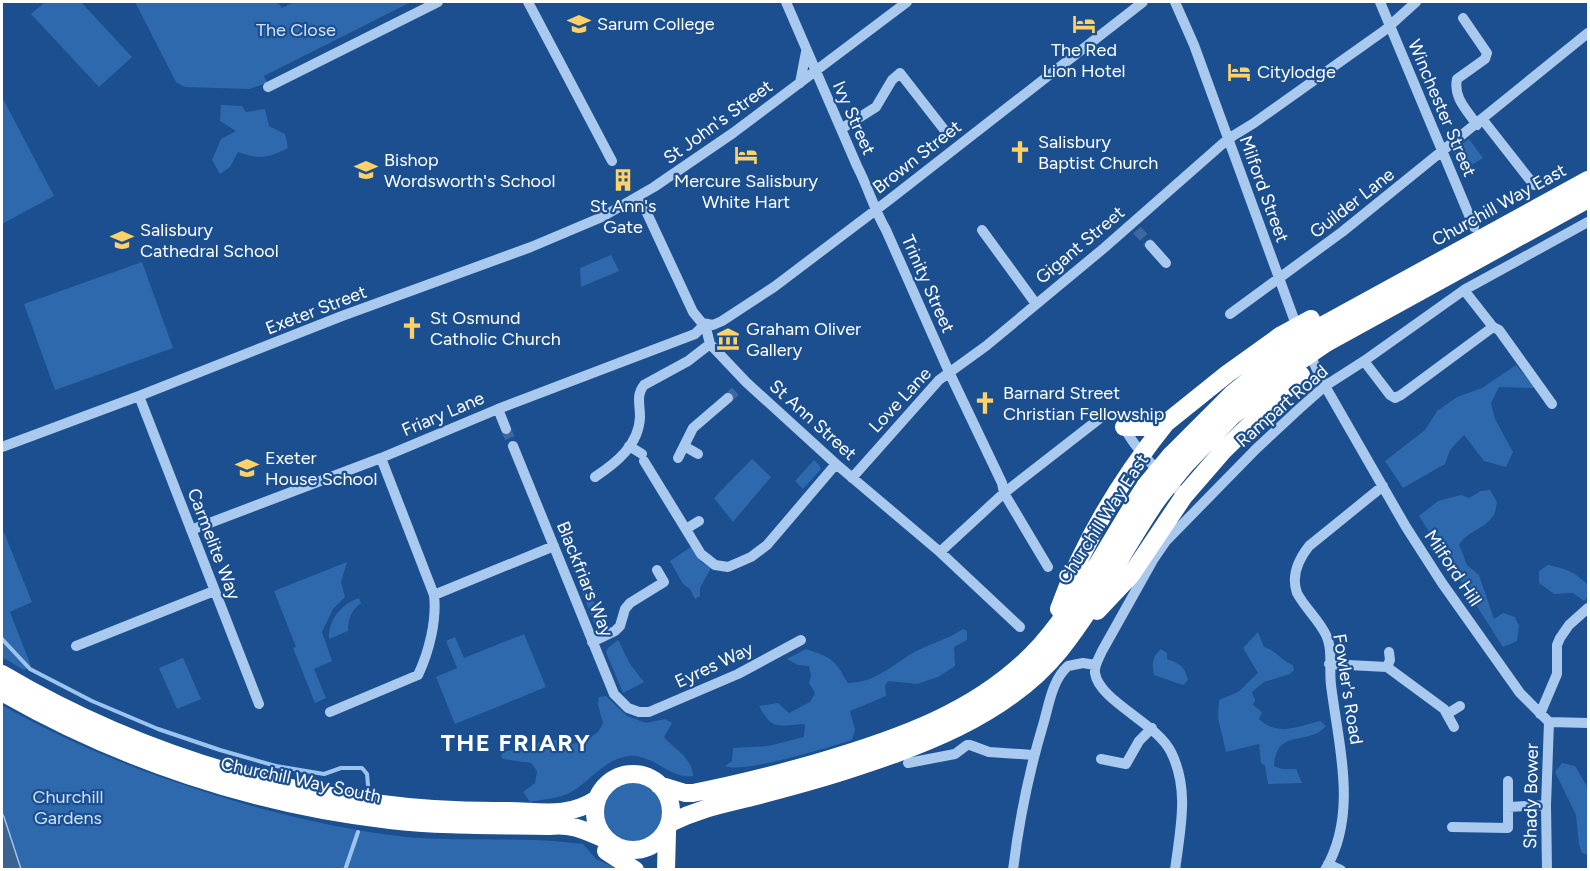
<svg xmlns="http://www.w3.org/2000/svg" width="1590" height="871" viewBox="0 0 1590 871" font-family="Figtree,sans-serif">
<rect width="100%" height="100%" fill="#1b4f8f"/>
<path fill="#2e69ad" d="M45 2H81L132 57 99 87 31 14Z
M135 2H277L282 8 294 2H411L264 76 267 83 249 89 185 87 176 82Z
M2 97 54 196 2 224Z
M221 105 242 106 246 112 265 109 269 126 285 134 288 148C268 158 260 160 238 152L230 167 220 174 212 160 221 139 236 131 220 121Z
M1469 139 1483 158 1468 167 1466 164 1460 167 1453 150Z
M611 255 619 271 581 287 580 268Z
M142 262 173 348 55 390 24 304Z
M1516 365 1535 388 1499 387 1491 403 1495 419 1513 452 1506 467 1484 461 1464 435 1450 450 1445 464 1403 488 1385 461 1425 430 1437 411 1457 397 1482 388Z
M752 459 771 477 733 522 714 498Z
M814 460 819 465 821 469 803 489 795 481Z
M1490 490 1497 502C1496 506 1496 513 1493 516 1485 529 1467 531 1459 545L1467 565 1479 575 1494 619 1503 613 1515 617 1519 626 1517 641 1503 647 1419 516 1438 501 1461 495 1469 498 1481 491Z
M3 530 32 602 10 612 31 666 24 670 2 657V531Z
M691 547 703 563 711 568 700 588V596L695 599 690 589 683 584 670 561Z
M347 562 341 582 345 597 333 609 322 632 332 661 314 669 326 698 315 703 293 648 296 647 274 591Z
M1548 565C1567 569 1575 572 1588 585V597L1584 601 1573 593 1554 594 1539 583V571Z
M584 587 610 627 602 632 599 631 596 628 582 591Z
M359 598 361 603C351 610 348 619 348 631L329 639C328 619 342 604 359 598Z
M963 629 967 631V640L954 647 955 666 938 677 917 684 888 681 885 686 886 696 850 711 855 730 852 740C830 747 743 774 725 766L732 761 733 748 768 746 804 737 805 724C779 725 773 732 759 706L778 703 789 713 810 702 815 693 809 683 811 676 809 666 798 665 787 659 806 649C817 653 830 656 837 666 842 671 843 677 848 683 874 683 891 666 911 654 928 644 947 640 963 629Z
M1258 632 1264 647C1277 651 1279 659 1293 665L1294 670 1290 674 1264 682 1252 692 1255 700 1253 705 1262 712 1259 719C1277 737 1299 726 1320 721L1326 726C1308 747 1277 727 1274 766L1282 769H1296L1302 783 1268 784 1265 765 1261 763 1259 744 1226 752 1218 718 1219 700 1238 692 1258 673 1243 648Z
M524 634 546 687 455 724 436 677 457 668 446 641 455 637 464 658Z
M618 640 630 664 644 682 623 693 606 652 608 648Z
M1161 649 1167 653V659C1180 663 1185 667 1188 680L1183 685 1154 675C1152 663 1152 657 1161 649Z
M183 658 201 699 177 709 159 668Z
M606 696 627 716 646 723 665 719 672 723 664 737C675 750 692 757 693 776 671 780 652 753 628 756 603 760 591 781 571 792 560 799 543 799 530 802L523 792 535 783 537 771 531 763 503 759 501 756 503 752 532 746 548 738 572 744 585 741 598 732 603 723 598 705 599 697Z
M2 705C84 752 172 784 263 809 310 821 358 832 406 837 465 842 524 836 583 844L596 859 618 869H21L2 813Z
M1562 763 1575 766 1588 788V855L1582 853 1579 844 1576 815 1555 772Z
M600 812a33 33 0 1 1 66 0a33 33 0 1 1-66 0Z"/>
<path fill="#3c6290" stroke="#9cc4f0" stroke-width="1.5" d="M2 813 4 817 21 869H2Z"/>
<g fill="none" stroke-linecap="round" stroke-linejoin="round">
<path stroke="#9cc4f0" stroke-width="4" d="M2 639 30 669 92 701 158 729 220 750 276 766 324 774 341 768H362L367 774 368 785
M345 870 358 832"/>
<path stroke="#3d69a0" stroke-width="10" stroke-dasharray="10 5" stroke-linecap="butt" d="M1137 230 1150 245
M728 398 738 389
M506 429 513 446"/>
<path stroke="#a9c9ee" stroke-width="10" d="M528 2 612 161
M786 2 857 166C868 187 874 209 886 230L949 372 1002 483 1004 493 1048 567
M1175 2 1194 45 1298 330
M1380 2 1474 227
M1463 18 1487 53 1485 59 1457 79C1453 98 1467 110 1477 125
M800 83 806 52
M268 87 438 2
M1483 120 1534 185
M841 129 876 107 892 80 900 73 946 132
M639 196 693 312 702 323 713 325 722 321 774 287 889 200 1143 2
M982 230 1036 304
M1150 245 1166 263
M1230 314 1342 232 1588 33
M705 324 710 344 746 382 836 464 940 552 1020 627
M1493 327 1499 330 1552 404
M1307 349 1325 386 1406 527 1442 583 1520 693 1549 722 1588 723
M1364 361 1390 395 1395 398 1401 395 1493 327 1464 290
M139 396 259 704
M498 409 506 429
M1124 427C1138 454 1162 474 1184 496
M513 446 614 694 628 708 639 712H649L738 674 801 640
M629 446 642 454
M684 446 698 454
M2 447 139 396 342 316 531 247 602 217 654 187 733 133 907 2
M678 458 693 428 728 398
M644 461 701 554 715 565 728 567 751 557 767 545 836 464
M595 477C616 463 639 445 640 417 640 404 636 395 644 385L688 361 710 344
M852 478 939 380 986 346 1104 248 1228 139 1254 123 1385 30 1416 2
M686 529 699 521
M191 530 381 458 498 409 695 334 705 324
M940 552 1004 493 1099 419
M434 595 554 546
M592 642 615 631 620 626 625 609 630 603 664 582 657 570
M76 646 214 591
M1329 664 1387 667 1444 709 1454 727
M1387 667 1390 660 1389 652
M330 712 418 675C429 652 437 620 434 595L381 458
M1447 714 1460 706
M1540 714 1557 674V645L1560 638 1569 625 1588 608
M1101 759 1126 764 1139 741 1152 728
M908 763 955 754 967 745H970L989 752 1034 755
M1509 807 1546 805
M1452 827 1508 828V781
M1328 864 1341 870
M1013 870C1019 820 1029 772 1043 725 1049 705 1052 680 1068 666L1083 663 1095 665
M1175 870C1180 830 1190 790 1171 752 1157 723 1099 701 1095 673 1094 665 1099 658 1102 651L1153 560 1166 541 1256 449 1299 409 1325 386 1364 361 1464 290 1588 222
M1325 870C1359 814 1338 744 1331 685 1329 669 1333 649 1326 635 1319 620 1305 608 1297 593 1291 576 1298 560 1309 546L1383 486
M1547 870 1546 805 1549 722"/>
<path stroke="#fff" stroke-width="18" d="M1318 328 1588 180
M1326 343 1588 199
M1124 427H1144L1166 423 1227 374 1280 336
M1171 455 1232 394 1285 351
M1184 466 1232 416 1294 365
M1059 609C1083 542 1122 478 1166 423
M1097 611 1131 575 1184 496 1223 451 1301 375
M2 674C151 762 330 813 505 811 540 811 566 819 597 799
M2 692C119 759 254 805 390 820 443 826 496 825 549 826 573 823 586 831 607 840
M595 812a38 38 0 1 1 76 0a38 38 0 1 1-76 0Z
M659 785 685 793H693C734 785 774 775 813 764 896 740 982 711 1041 645 1083 597 1111 538 1146 485
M670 823C700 808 724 804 756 796 783 789 809 782 835 774 916 748 1005 718 1060 650 1098 603 1124 547 1159 497
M606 851 635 870
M666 870 667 832"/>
<path stroke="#fff" stroke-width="18" d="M1280 336 1311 319
M1285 351 1318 328
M1294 365 1326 343
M1146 485 1171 455
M1159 497 1184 466"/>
</g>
<defs>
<g id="university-bare" transform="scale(1.8)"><path d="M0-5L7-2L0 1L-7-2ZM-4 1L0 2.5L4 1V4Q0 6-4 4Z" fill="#ffd166" stroke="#1b4f8f" stroke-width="2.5" paint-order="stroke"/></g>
<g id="hotel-bare" transform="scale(1.8)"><path d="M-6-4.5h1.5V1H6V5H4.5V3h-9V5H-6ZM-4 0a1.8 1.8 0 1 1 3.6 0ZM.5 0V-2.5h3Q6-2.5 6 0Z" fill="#ffd166" stroke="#1b4f8f" stroke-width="2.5" paint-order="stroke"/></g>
<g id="church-bare" transform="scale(1.8)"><path d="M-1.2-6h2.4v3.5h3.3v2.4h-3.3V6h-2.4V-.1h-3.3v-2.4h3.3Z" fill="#ffd166" stroke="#1b4f8f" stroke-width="2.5" paint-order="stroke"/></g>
<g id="school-bare" transform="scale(1.8)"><path d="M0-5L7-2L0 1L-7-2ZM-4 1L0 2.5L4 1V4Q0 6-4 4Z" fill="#ffd166" stroke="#1b4f8f" stroke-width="2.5" paint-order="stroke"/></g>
<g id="building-bare" transform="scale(1.8)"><path d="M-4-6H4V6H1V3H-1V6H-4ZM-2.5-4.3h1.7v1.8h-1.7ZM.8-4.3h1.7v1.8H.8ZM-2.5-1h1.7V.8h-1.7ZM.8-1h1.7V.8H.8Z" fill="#ffd166" stroke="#1b4f8f" stroke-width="2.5" paint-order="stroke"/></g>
<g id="museum-bare" transform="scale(1.8)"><path d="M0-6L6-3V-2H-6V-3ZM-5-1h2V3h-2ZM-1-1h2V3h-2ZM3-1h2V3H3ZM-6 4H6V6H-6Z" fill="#ffd166" stroke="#1b4f8f" stroke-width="2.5" paint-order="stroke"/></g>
</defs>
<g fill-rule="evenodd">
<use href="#university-bare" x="579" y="24"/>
<use href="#hotel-bare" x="1084" y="24"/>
<use href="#hotel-bare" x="1239" y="72"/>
<use href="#church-bare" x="1020" y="152"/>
<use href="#hotel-bare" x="746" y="155"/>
<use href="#school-bare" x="366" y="170"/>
<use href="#building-bare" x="623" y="180"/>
<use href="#school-bare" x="122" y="240"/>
<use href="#church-bare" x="412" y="328"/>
<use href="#museum-bare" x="728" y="339"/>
<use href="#church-bare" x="985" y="403"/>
<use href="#school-bare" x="247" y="468"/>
</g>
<g text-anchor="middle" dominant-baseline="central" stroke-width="4.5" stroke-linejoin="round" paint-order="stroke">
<g font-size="18" fill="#fff" stroke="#1b4f8f" text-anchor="start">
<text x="597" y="24">Sarum College</text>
<text x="1084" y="50" text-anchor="middle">The Red<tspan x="1084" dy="21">Lion Hotel</tspan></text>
<text x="1257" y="72">Citylodge</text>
<text x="1038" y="142">Salisbury<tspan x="1038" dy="21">Baptist Church</tspan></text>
<text x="384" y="160">Bishop<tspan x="384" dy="21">Wordsworth's School</tspan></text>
<text x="746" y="181" text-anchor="middle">Mercure Salisbury<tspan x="746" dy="21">White Hart</tspan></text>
<text x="623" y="206" text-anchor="middle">St Ann's<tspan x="623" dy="21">Gate</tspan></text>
<text x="140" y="230">Salisbury<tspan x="140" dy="21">Cathedral School</tspan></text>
<text x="430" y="318">St Osmund<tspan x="430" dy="21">Catholic Church</tspan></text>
<text x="746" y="329">Graham Oliver<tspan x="746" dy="21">Gallery</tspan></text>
<text x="1003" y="393">Barnard Street<tspan x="1003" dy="21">Christian Fellowship</tspan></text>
<text x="265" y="458">Exeter<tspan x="265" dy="21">House School</tspan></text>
</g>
<g font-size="18" fill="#cfe3fa" stroke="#1b4f8f">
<text x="296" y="30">The Close</text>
<text x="68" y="797">Churchill<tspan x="68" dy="21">Gardens</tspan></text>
</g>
<g font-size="18" fill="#fff" stroke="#1b4f8f">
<text transform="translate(1442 108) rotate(67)">Winchester Street</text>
<text transform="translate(854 118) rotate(66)">Ivy Street</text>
<text transform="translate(718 122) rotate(-36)">St John's Street</text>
<text transform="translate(917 157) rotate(-38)">Brown Street</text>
<text transform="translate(1264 189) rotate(70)">Milford Street</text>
<text transform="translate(1352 203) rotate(-38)">Guilder Lane</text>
<text transform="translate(1499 205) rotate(-29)">Churchill Way East</text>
<text transform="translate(1080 245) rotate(-40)">Gigant Street</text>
<text transform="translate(928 284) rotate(66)">Trinity Street</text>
<text transform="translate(316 310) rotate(-21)">Exeter Street</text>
<text transform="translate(900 400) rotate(-47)">Love Lane</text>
<text transform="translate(1282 406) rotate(-41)">Rampart Road</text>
<text transform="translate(443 414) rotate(-23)">Friary Lane</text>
<text transform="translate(813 420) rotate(42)">St Ann Street</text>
<text transform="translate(1103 519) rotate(-57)">Churchill Way East</text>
<text transform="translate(214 544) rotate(69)">Carmelite Way</text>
<text transform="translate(1453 568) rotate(56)">Milford Hill</text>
<text transform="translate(585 579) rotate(68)">Blackfriars Way</text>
<text transform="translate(714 665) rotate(-25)">Eyres Way</text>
<text transform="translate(1348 689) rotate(81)">Fowler's Road</text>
<text transform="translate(301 780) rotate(12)">Churchill Way South</text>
<text transform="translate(1531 796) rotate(-89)">Shady Bower</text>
</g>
<g font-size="24" font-weight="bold" letter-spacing="1.5" fill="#fff" stroke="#1b4f8f">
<text x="516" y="742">THE FRIARY</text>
</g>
</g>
<rect width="1590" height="871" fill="none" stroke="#ffffff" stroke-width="6"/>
</svg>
